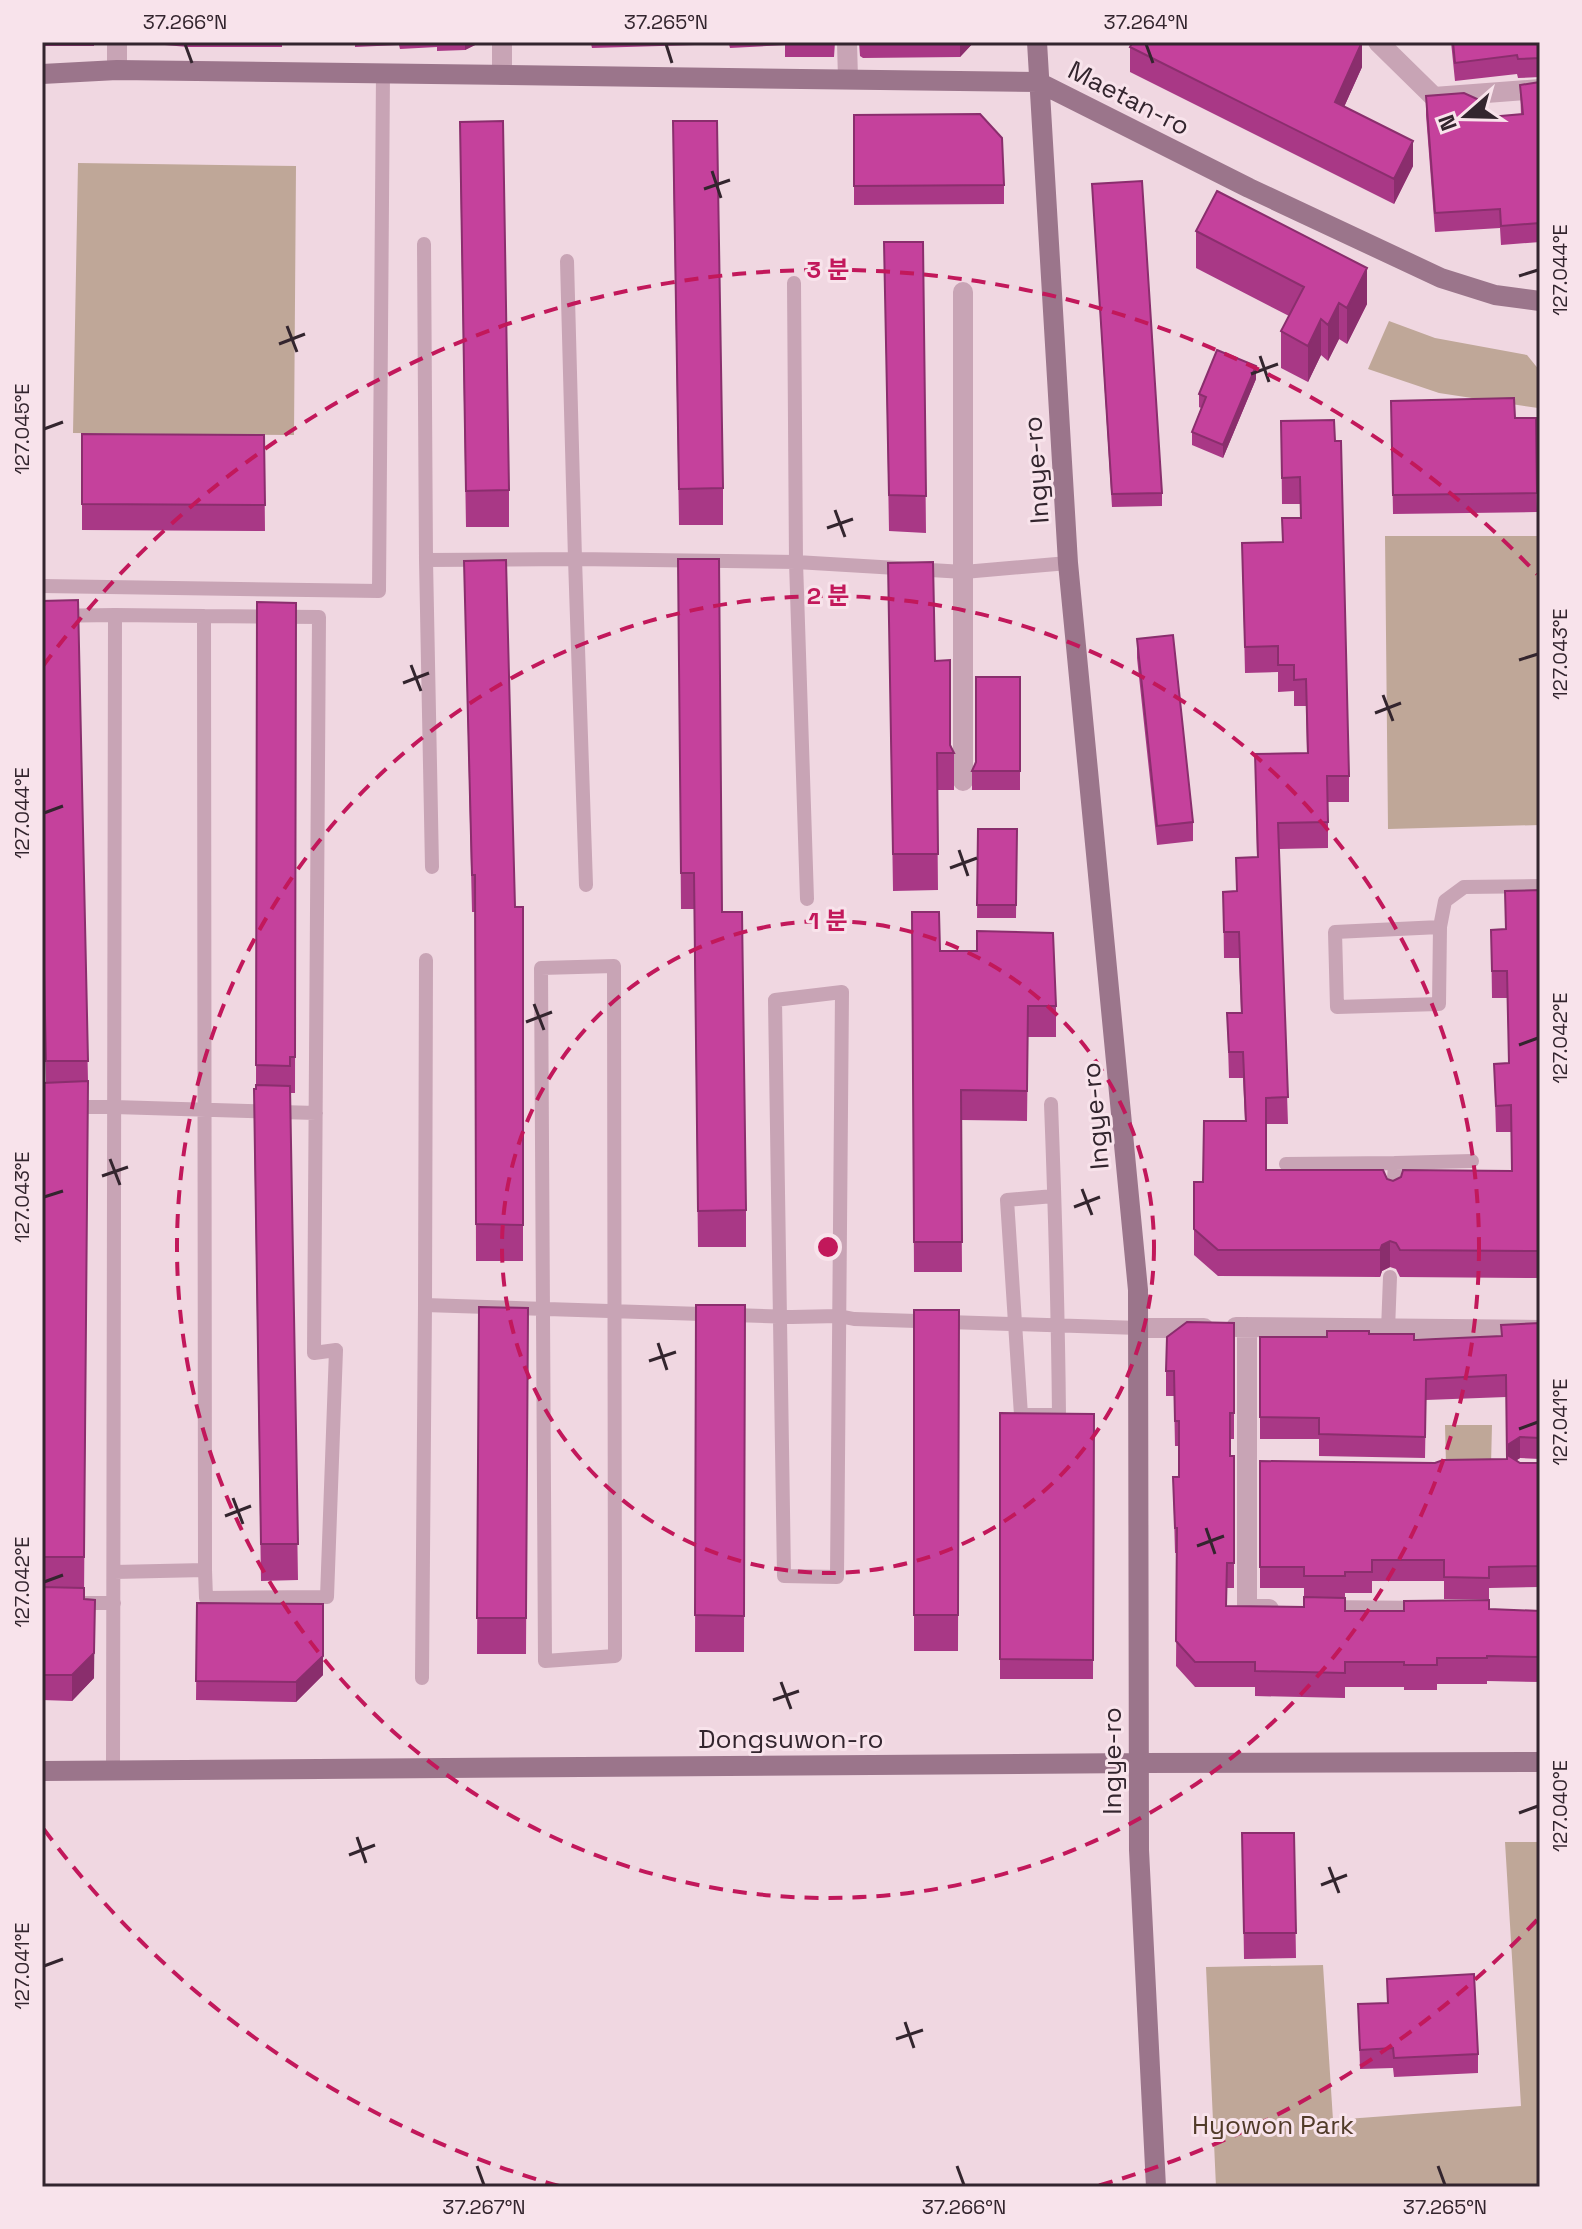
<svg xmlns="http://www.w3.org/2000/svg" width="1582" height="2229" viewBox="0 0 1582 2229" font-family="'Space Grotesk','Noto Sans KR',sans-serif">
<rect width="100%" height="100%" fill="#f0d7e1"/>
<path fill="#bfa798" d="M78 163 296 166 294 435 73 433Z
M1389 321 1435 338 1527 355 1540 371 1538 408 1439 393 1368 369Z
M1385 536H1540V825L1388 829Z
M1445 1425H1492L1491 1465H1446Z
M1505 1842H1540V2187H1216L1206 1967 1323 1965 1333 2120 1521 2106Z"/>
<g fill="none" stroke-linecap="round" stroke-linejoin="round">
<path stroke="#c8a4b5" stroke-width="14" d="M424 244 426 560 575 559 567 261
M794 283 796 562 807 899
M426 560 432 867
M42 586 379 591 383 73
M42 616 115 615
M204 616 319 617 314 1353 336 1350 327 1597 206 1598 205 1570
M586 885 575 559 796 562 964 572 1068 563
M1440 927 1335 932 1337 1007 1439 1004 1440 927 1445 901 1464 887 1540 886
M614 966 615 1656 545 1661 541 968Z
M842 992 837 1577 784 1576 775 1000Z
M1051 1104C1055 1208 1058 1311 1059 1415H1021L1007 1200 1054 1196
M42 1107H114L316 1113
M1395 1163 1472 1161
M1286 1164 1395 1163 1393 1196
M425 1305 426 960
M1388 1330 1390 1277
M42 1603H114
M422 1678 425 1305 792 1317 839 1316 854 1319 1139 1328
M113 1770 115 615 204 616 205 1570 114 1572"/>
<path stroke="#c8a4b5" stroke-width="20" d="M847 42 848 79
M1378 42 1434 97 1540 89
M117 70V42
M502 75V42
M963 292V781
M1236 1327 1540 1330
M1247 1327V1609H1269
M1139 1328H1204
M1317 1610 1429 1611"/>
<path stroke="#9b758b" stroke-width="20" d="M1037 42 1068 563 1138 1290 1139 1850 1156 2187
M42 74 117 70 1038 82 1249 188 1441 278 1495 295 1540 301
M42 1771 1138 1763 1540 1762"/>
</g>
<path fill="#a93886" d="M42 42H94V46H42Z
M130 42H308H282V47H188Z
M355 42H481L465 50 437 51V47L400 49 399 45 355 47Z
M532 42H835L834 57H785V45L730 48 729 44 592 48 591 44 535 45Z
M859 42H974L960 57 863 58 860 56Z
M1451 42H1540V77L1518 78 1517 74 1455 81Z
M1130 47 1362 67 1344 107 1413 166 1394 204 1130 72Z
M1540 82V242L1501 245 1500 228 1435 232 1426 115V96L1478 118 1521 115 1520 85Z
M854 115 1004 185V204L854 205Z
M460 158 509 490V527H466Z
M673 158 723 488V525H679Z
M1092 184 1162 493V506L1112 507Z
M1196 231 1367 304 1347 344 1339 339 1328 361 1321 355 1308 382 1281 368V331L1289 316 1196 268Z
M884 242H923L926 533 889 531Z
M1256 379 1223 458 1192 445V432L1201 408 1199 407V394Z
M1391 401 1515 418H1536L1537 512 1393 514Z
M1334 420 1349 776V802H1328V848L1279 849 1288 1124H1266V1170L1387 1179 1393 1181 1512 1171 1511 1132H1496L1494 1064 1509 1063 1507 998H1492L1491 930 1505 929 1540 890V1278L1400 1277 1396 1269 1390 1267 1382 1271 1380 1277 1218 1276 1194 1255V1182H1203L1245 1121 1243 1078H1229L1227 1013H1241L1239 958H1224L1223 892 1236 891V858L1257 857 1255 754 1307 753 1306 706H1294V691L1278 692V672L1245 673 1242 543 1282 542 1300 518V504H1282L1281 421Z
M82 434 264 435 265 531 82 530Z
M678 559 722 912 746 1210V1247H698L694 909H681Z
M464 561 515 907H523V1261H476L475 912H472Z
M888 563 935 661 950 745 954 753V790H937L938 890 893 891Z
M78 600 88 1081 84 1599 94 1678 72 1701 42 1700V1201L46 1083 42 913V601Z
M257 602 296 603 295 1093H290L298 1580 261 1581 254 1125 256 1089Z
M1137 639 1193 822V841L1157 845 1137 658Z
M1020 677V790H972V771Z
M978 829H1017L1016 918H977Z
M912 912 940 951 1056 1006V1037H1028L1027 1121 961 1120 962 1272H914Z
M696 1305H745L744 1652H695Z
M479 1307 528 1308 526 1654H477Z
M914 1310H959L958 1651H914Z
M1234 1323V1439H1230V1456H1234V1588H1227V1606L1345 1611 1489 1609 1540 1611V1682L1487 1681V1684H1437V1690H1404V1687H1345V1698L1255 1696V1687H1195L1176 1666 1177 1553H1175L1173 1477H1179V1446H1175L1174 1396H1166V1371Z
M1540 1323V1459L1520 1458 1517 1460 1520 1463H1540V1587L1489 1588V1599H1444V1581H1372V1593H1345V1597H1304V1588H1260V1461L1435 1463 1507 1459 1506 1397 1426 1400 1425 1458 1319 1456V1439H1260V1337H1327L1369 1334 1414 1340 1501 1336Z
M1000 1413 1094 1414 1093 1679H1000Z
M197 1603 323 1675 296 1702 196 1700Z
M1242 1833H1294L1296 1958 1244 1959Z
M1387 1979 1478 2054V2073L1394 2077 1393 2068 1360 2069 1358 2004 1388 2003Z"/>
<path fill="#8a2e6d" d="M465 42H481L465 50Z
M962 42H974L960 57V44Z
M1362 42V67L1335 127V102Z
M1413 141V166L1394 204V179Z
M1367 268V304L1347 344V308Z
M1339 303V339L1328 361V325Z
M1321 319V355L1308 382V346Z
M1256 366V379L1223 458V445Z
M1390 1241V1267L1382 1271 1380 1277V1250L1382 1245Z
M1520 1437V1458L1509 1465V1444Z
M95 1600 94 1678 72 1701V1675Z
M323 1604V1675L296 1702V1682Z"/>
<path fill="#c5419c" stroke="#8a2e6d" stroke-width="2" d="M785 42H834V43L785 44Z
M860 42H962L960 44H863Z
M1133 42H1362L1335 102 1413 141 1394 179 1130 47Z
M1453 42H1540V58L1518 59 1517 55 1455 63Z
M1540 82V223L1501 226 1500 209 1435 213 1426 96 1464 93 1477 99 1478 118 1523 114 1520 85Z
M980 114 1002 138 1004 185 854 186V115Z
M503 121 509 490 466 491 460 122Z
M673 121H717L723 488 679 489Z
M1142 181 1162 493 1112 494 1092 184Z
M1217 191 1367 268 1347 308 1339 303 1328 325 1321 319 1308 346 1281 331 1304 287 1196 231Z
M884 242H923L926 496 889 495Z
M1217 350 1256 366 1223 445 1192 432 1206 397 1199 394Z
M1514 398 1515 418H1536L1537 493 1393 495 1391 401Z
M1334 420 1335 441H1341L1349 776H1327L1328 822 1278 823 1288 1097 1266 1098V1170H1383L1387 1179 1393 1181 1401 1177 1403 1170 1512 1171 1511 1105 1496 1106 1494 1064 1509 1063 1507 971H1492L1491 930 1506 929 1505 891 1540 890V1251L1400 1250 1396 1243 1390 1241 1382 1245 1380 1250H1218L1194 1229V1182H1203L1204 1121H1246L1243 1052H1229L1227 1013H1242L1239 932H1224L1223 892 1237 891 1236 858 1258 857 1255 754 1308 753 1306 679 1294 680V665H1278V646L1245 647 1242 543 1283 542 1282 518H1301L1300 477 1282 478 1281 421Z
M82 434 264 435 265 505 82 504Z
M678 559H719L722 912H742L746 1210 698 1211 694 873H681Z
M506 560 515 907H523V1225L476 1224 475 875H472L464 561Z
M933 562 935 661 950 660V745L954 753H937L938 854H893L888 563Z
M78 600 88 1061H46L42 877V601Z
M257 602 296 603 295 1057H290V1066L256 1065Z
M1173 635 1193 822 1157 826 1137 639Z
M976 677H1020V771H972L976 762Z
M978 829H1017L1016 905H977Z
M912 912H939L940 951H977V931L1053 933 1056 1006H1028L1027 1091 961 1090 962 1242H914Z
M88 1081 84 1557H42L43 1083Z
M256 1085 290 1086 298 1544H261L254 1089H256Z
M696 1305H745L744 1616 695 1615Z
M479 1307 528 1308 526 1618H477Z
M914 1310H959L958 1615H914Z
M1187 1322 1234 1323V1413H1230V1456H1234V1563H1227L1226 1606 1304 1607V1597L1345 1598V1611H1404V1601L1489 1600V1609L1540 1611V1657L1487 1656V1658H1437V1665H1404V1662H1345V1673L1255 1671V1662H1195L1176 1641 1177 1528H1175L1173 1477H1179V1421H1175L1174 1371H1166L1167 1337Z
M1540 1323V1438L1520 1437 1509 1444V1456L1520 1463H1540V1566L1489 1567V1578L1444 1577V1560H1372V1572H1345V1576H1304V1567H1260V1461L1435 1463 1443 1460 1507 1459 1506 1375 1426 1379 1425 1437 1319 1434V1418L1260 1417V1337H1327V1331H1369V1334H1414V1340L1502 1336 1501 1325Z
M1000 1413 1094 1414 1093 1660 1000 1659Z
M42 1587 84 1588V1599L95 1600 94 1653 72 1675H42Z
M197 1603 323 1604V1656L296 1682 196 1681Z
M1242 1833H1294L1296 1933H1244Z
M1474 1974 1478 2054 1394 2058 1393 2048 1360 2050 1358 2004 1388 2003 1387 1979Z"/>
<path fill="none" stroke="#33252e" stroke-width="3" d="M185 44 192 63M666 44 672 63M1146 44 1153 63M712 171 721 198M704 189 730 180M1519 276 1538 270M287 326 297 352M279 344 305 334M1260 356 1269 382M1251 374 1278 364M44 429 63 422M835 510 845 537M827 528 853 519M1519 660 1538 654M411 665 421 691M403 683 429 673M1383 695 1393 721M1375 713 1401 703M44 813 63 806M959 850 968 876M950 868 977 858M534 1004 544 1030M526 1022 552 1012M1519 1045 1538 1038M110 1159 120 1185M102 1176 128 1167M1082 1189 1092 1215M44 1197 63 1191M1074 1207 1100 1197M658 1343 667 1370M649 1361 676 1352M1519 1429 1538 1422M233 1498 243 1524M225 1516 251 1506M1206 1528 1215 1554M1197 1546 1224 1536M44 1582 63 1575M781 1682 791 1709M773 1700 799 1691M1519 1813 1538 1806M357 1837 366 1863M349 1855 375 1845M1329 1867 1339 1893M1321 1885 1347 1875M44 1966 63 1959M905 2022 914 2048M896 2039 923 2030M477 2166 484 2185M957 2166 964 2185M1438 2166 1445 2185"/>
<g fill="none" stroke="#c2185b" stroke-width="4" stroke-dasharray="14 10">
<circle cx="828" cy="1247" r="326"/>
<circle cx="828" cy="1247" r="651"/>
<path d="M1537 1920A977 977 0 0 1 1097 2186M559 2186A977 977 0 0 1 43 1828M43 666A977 977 0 0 1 1537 574"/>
</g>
<g text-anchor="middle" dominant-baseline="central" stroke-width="6" stroke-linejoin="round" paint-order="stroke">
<g font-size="26" fill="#33252e" stroke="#f8e3eb">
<text transform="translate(1129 98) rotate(27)">Maetan-ro</text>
<text transform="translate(1036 470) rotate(-94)">Ingye-ro</text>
<text transform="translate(1095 1116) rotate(-95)">Ingye-ro</text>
<text x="791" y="1739">Dongsuwon-ro</text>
<text transform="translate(1112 1761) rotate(-90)">Ingye-ro</text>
</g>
<g font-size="26" fill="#513b29" stroke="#f8e3eb">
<text x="1273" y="2125">Hyowon Park</text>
</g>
</g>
<circle cx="828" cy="1247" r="12" fill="#c2185b" stroke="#f8e3eb" stroke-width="4"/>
<g font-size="24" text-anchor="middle" font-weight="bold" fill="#c2185b" stroke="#f8e3eb" stroke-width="6" stroke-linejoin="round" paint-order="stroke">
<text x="828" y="278">3 분</text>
<text x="828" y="604">2 분</text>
<text x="828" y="929">1 분</text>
</g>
<rect width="1582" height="2229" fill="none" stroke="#f8e3eb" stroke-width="88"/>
<g transform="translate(1466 116) rotate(250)" stroke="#f8e3eb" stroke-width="6" paint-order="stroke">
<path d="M0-6L14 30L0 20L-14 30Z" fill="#33252e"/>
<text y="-12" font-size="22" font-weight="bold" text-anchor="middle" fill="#33252e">N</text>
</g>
<rect x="44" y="44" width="1494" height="2141" fill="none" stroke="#33252e" stroke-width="3"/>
<g font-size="20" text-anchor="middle" fill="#33252e">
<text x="185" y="29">37.266°N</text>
<text x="666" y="29">37.265°N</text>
<text x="1146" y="29">37.264°N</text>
<text transform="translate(1560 270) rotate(-90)" y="7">127.044°E</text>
<text transform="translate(22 429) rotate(-90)" y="7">127.045°E</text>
<text transform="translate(1560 654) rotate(-90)" y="7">127.043°E</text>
<text transform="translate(22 813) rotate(-90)" y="7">127.044°E</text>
<text transform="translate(1560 1038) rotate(-90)" y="7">127.042°E</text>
<text transform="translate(22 1197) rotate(-90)" y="7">127.043°E</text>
<text transform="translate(1560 1422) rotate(-90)" y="7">127.041°E</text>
<text transform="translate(22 1582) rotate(-90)" y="7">127.042°E</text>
<text transform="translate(1560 1806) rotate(-90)" y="7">127.040°E</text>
<text transform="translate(22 1966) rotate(-90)" y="7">127.041°E</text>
<text x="484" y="2214">37.267°N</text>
<text x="964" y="2214">37.266°N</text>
<text x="1445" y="2214">37.265°N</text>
</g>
</svg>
